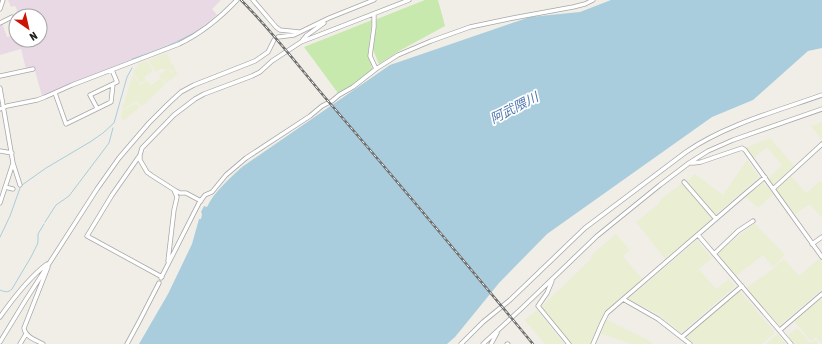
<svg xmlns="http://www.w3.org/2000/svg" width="822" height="344" viewBox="0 0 822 344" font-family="'Asap Condensed','Noto Sans JP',sans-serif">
<rect width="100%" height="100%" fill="#f0eee7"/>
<path fill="#e9d9e5" d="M8 0H221L212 9 217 15 201 28 185 38 42 96 34 67 26 69 21 49 0 55V24L2 23 7 37 16 34V40H40V16H20L15 6 11 7Z"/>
<path fill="#eaeed3" d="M167 53 171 61 170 62 176 69 172 72 170 69H168L172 74V73L176 70 178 74 166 83 164 81 173 75 162 81 159 76 167 69 164 70 162 68 156 72 148 60Z
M147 61 153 71 144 77 146 80 140 83 133 72 137 67 138 64Z
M133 74 140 85 147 81 151 85 160 79 162 82 136 100V101L122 110Z
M164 81 165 84 154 95 142 106 136 100Z
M136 103 140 107 123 121 121 117 122 111Z
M822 122V140L811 126Z
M770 138 794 166 774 185 768 179 782 165 767 147 754 158 745 148Z
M747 160 759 177 715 215 686 182 695 174 723 195Z
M791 176 806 193 820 181 822 183V218L810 204 795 214 776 190Z
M763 182 773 194 758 208 745 196Z
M682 183 713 219 665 259 636 222 660 203V200Z
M754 223 785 255 773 267 763 255 736 276 717 254Z
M616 234 630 250 623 256 643 280 621 297 603 315 590 344H571L541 307 591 259 592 255Z
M697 240 712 258 699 269 716 289 729 279 735 286 681 333 658 314 628 299Z
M784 259 799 276 819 259 822 262V289L779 326 746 288 766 274Z
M739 290 775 333 762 344H694L692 342 685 337Z
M822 297V344L816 337 811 341 794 321Z
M537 310 564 344H545L525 320Z
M605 319 646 339 653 344H631L599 333Z
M797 328 810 343 815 340 819 344H794L787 336Z
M777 334 786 344H766Z"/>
<path fill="#c7e9ae" d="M425 0H438L445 26 399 51 379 64 373 50 377 19Z
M372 20 368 54 372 68V70L352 85 338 93 304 47Z"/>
<path fill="#a9cddd" d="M611 0H822V48L808 51 753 100 712 117 547 234 499 283 455 337 447 344H139L168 294 192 244 199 219H201L202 214 201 212 204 206 207 207C214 192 229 179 242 167L390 65 530 17 580 12Z"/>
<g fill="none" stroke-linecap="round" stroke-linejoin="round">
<path stroke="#a9cddd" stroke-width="1" d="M206 25 221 13 229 5
M132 59C156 51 180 42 202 28
M22 185 46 168 90 142 103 133 114 123 127 77 132 68
M45 222 56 205 69 196 109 143 113 128
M0 237 10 216 20 188
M0 290C5 292 8 293 12 289L31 257 37 245 38 242V234L44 224"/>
<g stroke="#a7a7a7" stroke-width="5">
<path id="minor" d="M253 0 276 27 280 30 299 32
M0 9 3 0
M374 14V27L370 56 376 69
M0 23 12 17 16 26
M278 37 294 35 329 18 374 0
M301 42 306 36 324 23
M0 76 33 69
M0 88 13 163 20 185
M55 93 66 124 111 102 113 84 117 82 112 70
M97 108 90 95 113 84
M0 109 7 106 37 100 45 97 72 85 179 44C202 33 220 18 237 0
M0 151 12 153
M140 155 112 195 87 236 162 277
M689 163H694L701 162 739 149 742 148 745 150 822 257
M684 182 716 219
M5 187 13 189
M773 189 822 144
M201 201 186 193H180L176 191 151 175 147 172 140 160V155L142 148 174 115 195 99 204 94 252 76 260 72 272 61 301 42 409 0
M0 203 13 163
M698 235 791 344
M812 244 822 237
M714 254 738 231 753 221
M168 261 174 210 177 197 174 190
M161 278 199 203 205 195 212 192 226 175 246 158 310 116 322 106 332 101 339 95 353 87 376 69 398 55 431 41 470 27 513 18 573 7 585 4 593 0
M552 281 547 293 538 306 569 344
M623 299 658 319 690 344
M0 317C12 300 31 276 47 264
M780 330 822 294
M682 337 742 286
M0 342 25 301 97 189 119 158 149 123 168 104 181 92 194 85 255 61 268 52 274 40
M20 344 26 334
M43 344C36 340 25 337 24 328L48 267
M127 344 140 320 159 283
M461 344 483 322 510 300 585 228 686 152C725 125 777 111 822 95
M483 344 521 309 597 236 660 185 689 163 708 151 733 140 822 109
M491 344 497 333
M507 344H508
M593 344 602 323 607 313 746 193 765 177"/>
</g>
<use href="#minor" stroke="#fff" stroke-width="3.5"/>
<g stroke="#6e6e6e" stroke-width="2.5">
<path id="rail" d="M241 0C272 31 299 67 328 101 397 181 465 262 533 344"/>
</g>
<use href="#rail" stroke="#fff" stroke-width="1" stroke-dasharray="3" stroke-linecap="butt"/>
</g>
<g text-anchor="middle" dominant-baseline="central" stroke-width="3.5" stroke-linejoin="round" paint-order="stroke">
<g font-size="13" font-style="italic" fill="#4e77af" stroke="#fff">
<text transform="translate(514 108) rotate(-27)">阿武隈川</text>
</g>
</g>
<g transform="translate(28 28) rotate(146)"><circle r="19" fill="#ffffff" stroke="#a6a6a6"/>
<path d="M0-3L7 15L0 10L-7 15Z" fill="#cc1304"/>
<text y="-6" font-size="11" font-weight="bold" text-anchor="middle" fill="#202020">N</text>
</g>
</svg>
